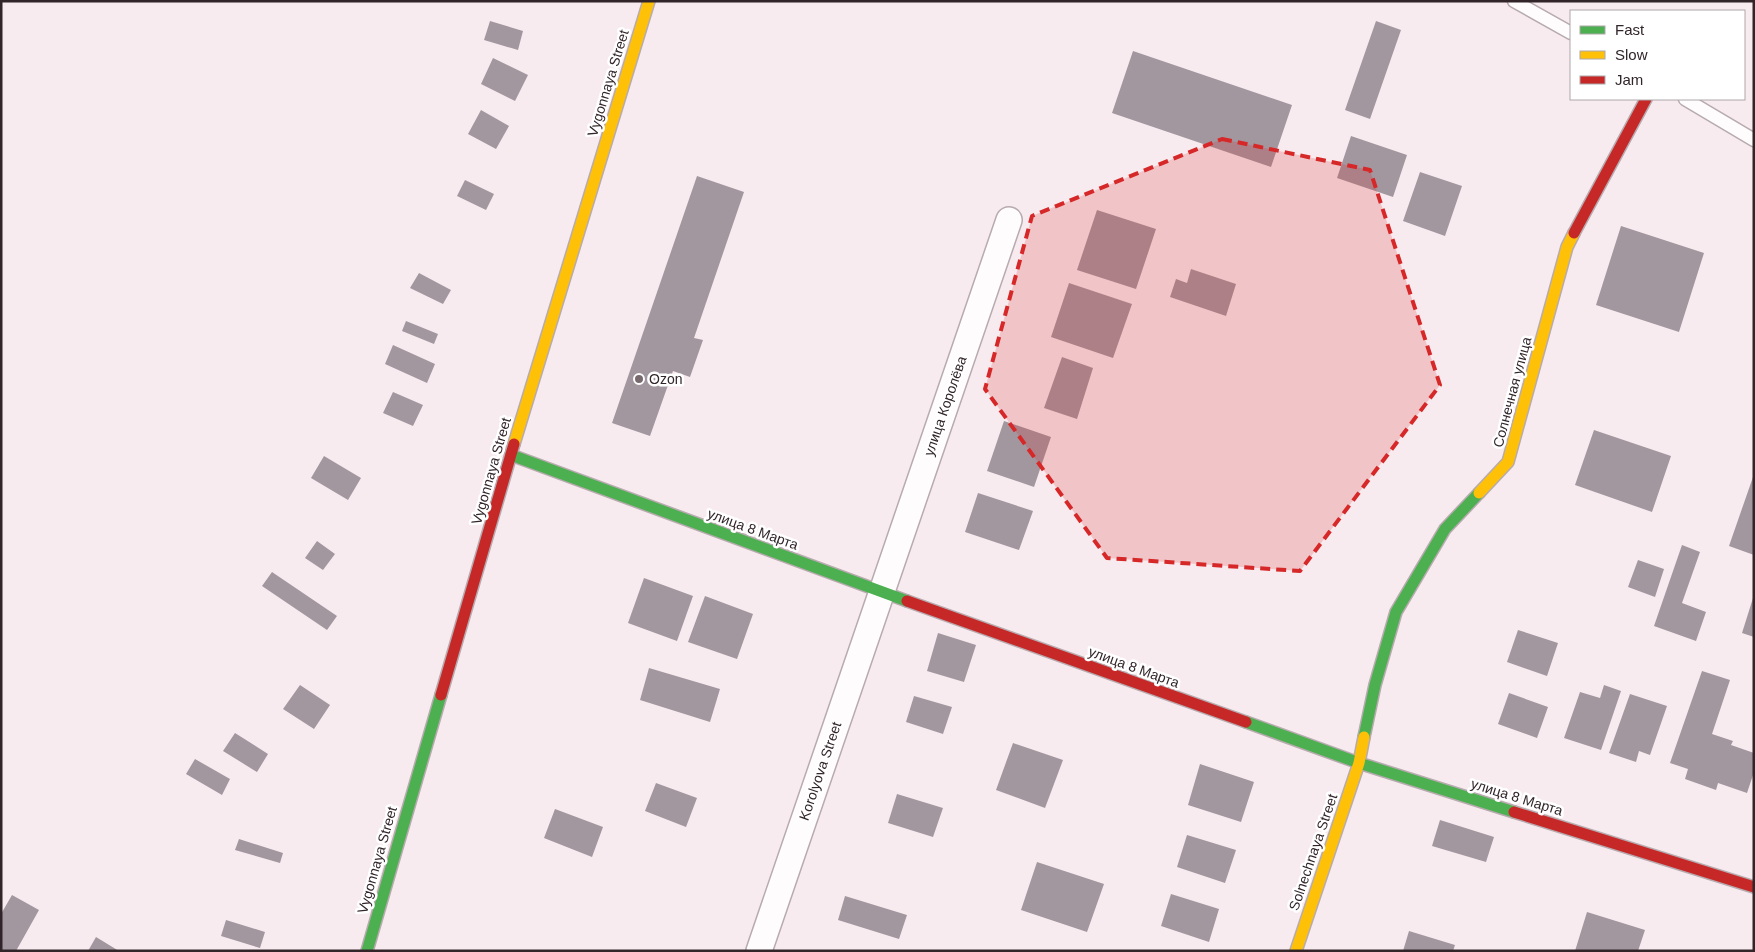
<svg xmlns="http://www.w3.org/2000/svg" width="1755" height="952" viewBox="0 0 1755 952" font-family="Arial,sans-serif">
<rect width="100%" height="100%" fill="#f8ebef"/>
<path fill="#a3979f" d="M490 21 523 31 518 50 484 40Z
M1376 21 1401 30 1370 119 1345 110Z
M1133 51 1292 105 1271 167 1112 113Z
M493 58 528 75 515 101 481 84Z
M481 110 509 126 496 149 468 134Z
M1351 136 1407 155 1393 197 1337 178Z
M1420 172 1462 186 1445 236 1403 221Z
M697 176 744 192 694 338 703 340 690 377 673 371 650 436 612 423Z
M465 180 494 194 486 210 457 196Z
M1097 210 1156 229 1136 289 1077 270Z
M1621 226 1704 253 1679 332 1596 305Z
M1191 269 1236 284 1226 316 1170 297 1176 279 1187 283Z
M419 273 451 290 443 304 410 288Z
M1069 283 1132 304 1113 358 1051 337Z
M406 321 438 334 434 344 402 331Z
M393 345 435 364 427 383 385 364Z
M1062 357 1093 368 1077 419 1044 408Z
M393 392 423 405 413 426 383 413Z
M1004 421 1051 437 1034 487 987 471Z
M1594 430 1671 456 1652 512 1575 485Z
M324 456 361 478 348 500 311 478Z
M1753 477H1754V555L1729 546Z
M978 493 1033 511 1019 550 965 532Z
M317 541 335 554 323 570 305 558Z
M1682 545 1700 552 1682 603 1706 612 1696 641 1654 626Z
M1638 560 1664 569 1655 597 1628 587Z
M272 572 337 616 327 630 262 586Z
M644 578 693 596 677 641 628 623Z
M705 596 753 614 737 659 688 642Z
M1753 598H1754V637L1742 633Z
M1518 630 1558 643 1547 676 1507 662Z
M938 633 976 645 964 682 927 671Z
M649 668 720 689 710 722 640 700Z
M1702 671 1730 680 1712 734 1733 741 1731 745 1754 753V772L1747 793 1718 783 1716 790 1685 779 1688 769 1670 763Z
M300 685 330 705 314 729 283 709Z
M1604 685 1621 691 1601 750 1564 738 1580 692 1600 698Z
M1509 693 1548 707 1537 738 1498 724Z
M1630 694 1667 706 1650 755 1639 751 1636 762 1609 753Z
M914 696 952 707 943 734 906 722Z
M235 733 268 754 257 772 223 751Z
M1013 743 1063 760 1045 808 996 790Z
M195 759 230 779 222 795 186 774Z
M1200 764 1254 782 1241 822 1188 805Z
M656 783 697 798 686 827 645 811Z
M897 794 943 808 933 837 888 823Z
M555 809 603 827 592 857 544 838Z
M1440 820 1494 837 1486 862 1432 846Z
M1187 835 1236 850 1225 883 1177 867Z
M239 839 283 853 280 863 235 850Z
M1037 862 1104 884 1087 932 1021 910Z
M1171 894 1219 909 1209 942 1161 926Z
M12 895 39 910 16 951H1V914Z
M845 896 907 915 899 939 838 920Z
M1587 912 1645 930 1638 951H1575Z
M226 920 265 932 260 948 221 936Z
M1409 931 1455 945 1453 951H1403Z
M96 937 119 951H88Z"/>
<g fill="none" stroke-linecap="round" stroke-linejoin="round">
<g stroke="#b7abaf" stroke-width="15">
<path id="lane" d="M1514 1 1571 33
M1685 99 1754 140"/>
</g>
<g stroke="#b7abaf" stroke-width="28">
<path id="street" d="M759 951 1009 220"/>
</g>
<g stroke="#b7abaf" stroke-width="14">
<path id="fast" d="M511 455 907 601
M1246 722 1359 763 1514 812
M1364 737 1375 685 1396 612 1445 529 1479 493
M367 951 441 695"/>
</g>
<g stroke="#b7abaf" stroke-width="14">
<path id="slow" d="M514 444 649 1
M1479 493 1508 462 1567 247 1574 233
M1296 951 1359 763 1364 737"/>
</g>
<g stroke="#b7abaf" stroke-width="14">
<path id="jam" d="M1574 233 1646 99
M907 601 1246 722
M441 695 514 444
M1514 812 1754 887"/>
</g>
<use href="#lane" stroke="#fefcfd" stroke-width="12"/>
<use href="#street" stroke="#fefcfd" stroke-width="25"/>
<use href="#fast" stroke="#4caf50" stroke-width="11"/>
<use href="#slow" stroke="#ffc107" stroke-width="11"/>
<use href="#jam" stroke="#c62828" stroke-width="11"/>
</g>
<path fill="#d62828" fill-opacity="0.2" stroke="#d62828" stroke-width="4" stroke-dasharray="10 6" stroke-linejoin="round" d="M1222 139 1370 170 1440 385 1300 571 1107 558 985 389 1032 216Z"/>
<circle fill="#776a6f" stroke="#fff" stroke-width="2" cx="639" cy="379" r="5"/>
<g text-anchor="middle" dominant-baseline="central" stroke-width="5" stroke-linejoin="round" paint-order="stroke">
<g font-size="14" fill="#31252a" stroke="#fff">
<text transform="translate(608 83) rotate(-73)">Vygonnaya Street</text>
<text transform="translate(1512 392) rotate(-75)">Солнечная улица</text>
<text transform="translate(945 406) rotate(-71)">улица Королёва</text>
<text transform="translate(491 471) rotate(-74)">Vygonnaya Street</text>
<text transform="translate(753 529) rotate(20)">улица 8 Марта</text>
<text transform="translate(1134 667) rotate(20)">улица 8 Марта</text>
<text transform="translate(820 771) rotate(-71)">Korolyova Street</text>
<text transform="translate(1517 797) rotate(17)">улица 8 Марта</text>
<text transform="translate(1313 852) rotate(-71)">Solnechnaya Street</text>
<text transform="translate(377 860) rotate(-74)">Vygonnaya Street</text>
</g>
<g font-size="14" fill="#31252a" stroke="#fff" text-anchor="start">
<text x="649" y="379">Ozon</text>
</g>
</g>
<rect width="1755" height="952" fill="none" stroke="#31252a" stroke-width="5"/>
<rect x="1570" y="10" width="175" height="90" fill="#ffffff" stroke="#ada8aa"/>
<rect x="1580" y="26" width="25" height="8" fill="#4caf50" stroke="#ada8aa"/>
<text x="1615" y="35" font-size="15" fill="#31252a">Fast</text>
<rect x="1580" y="51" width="25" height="8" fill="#ffc107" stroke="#ada8aa"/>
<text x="1615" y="60" font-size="15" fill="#31252a">Slow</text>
<rect x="1580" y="76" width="25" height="8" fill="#c62828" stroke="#ada8aa"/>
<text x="1615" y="85" font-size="15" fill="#31252a">Jam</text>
</svg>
